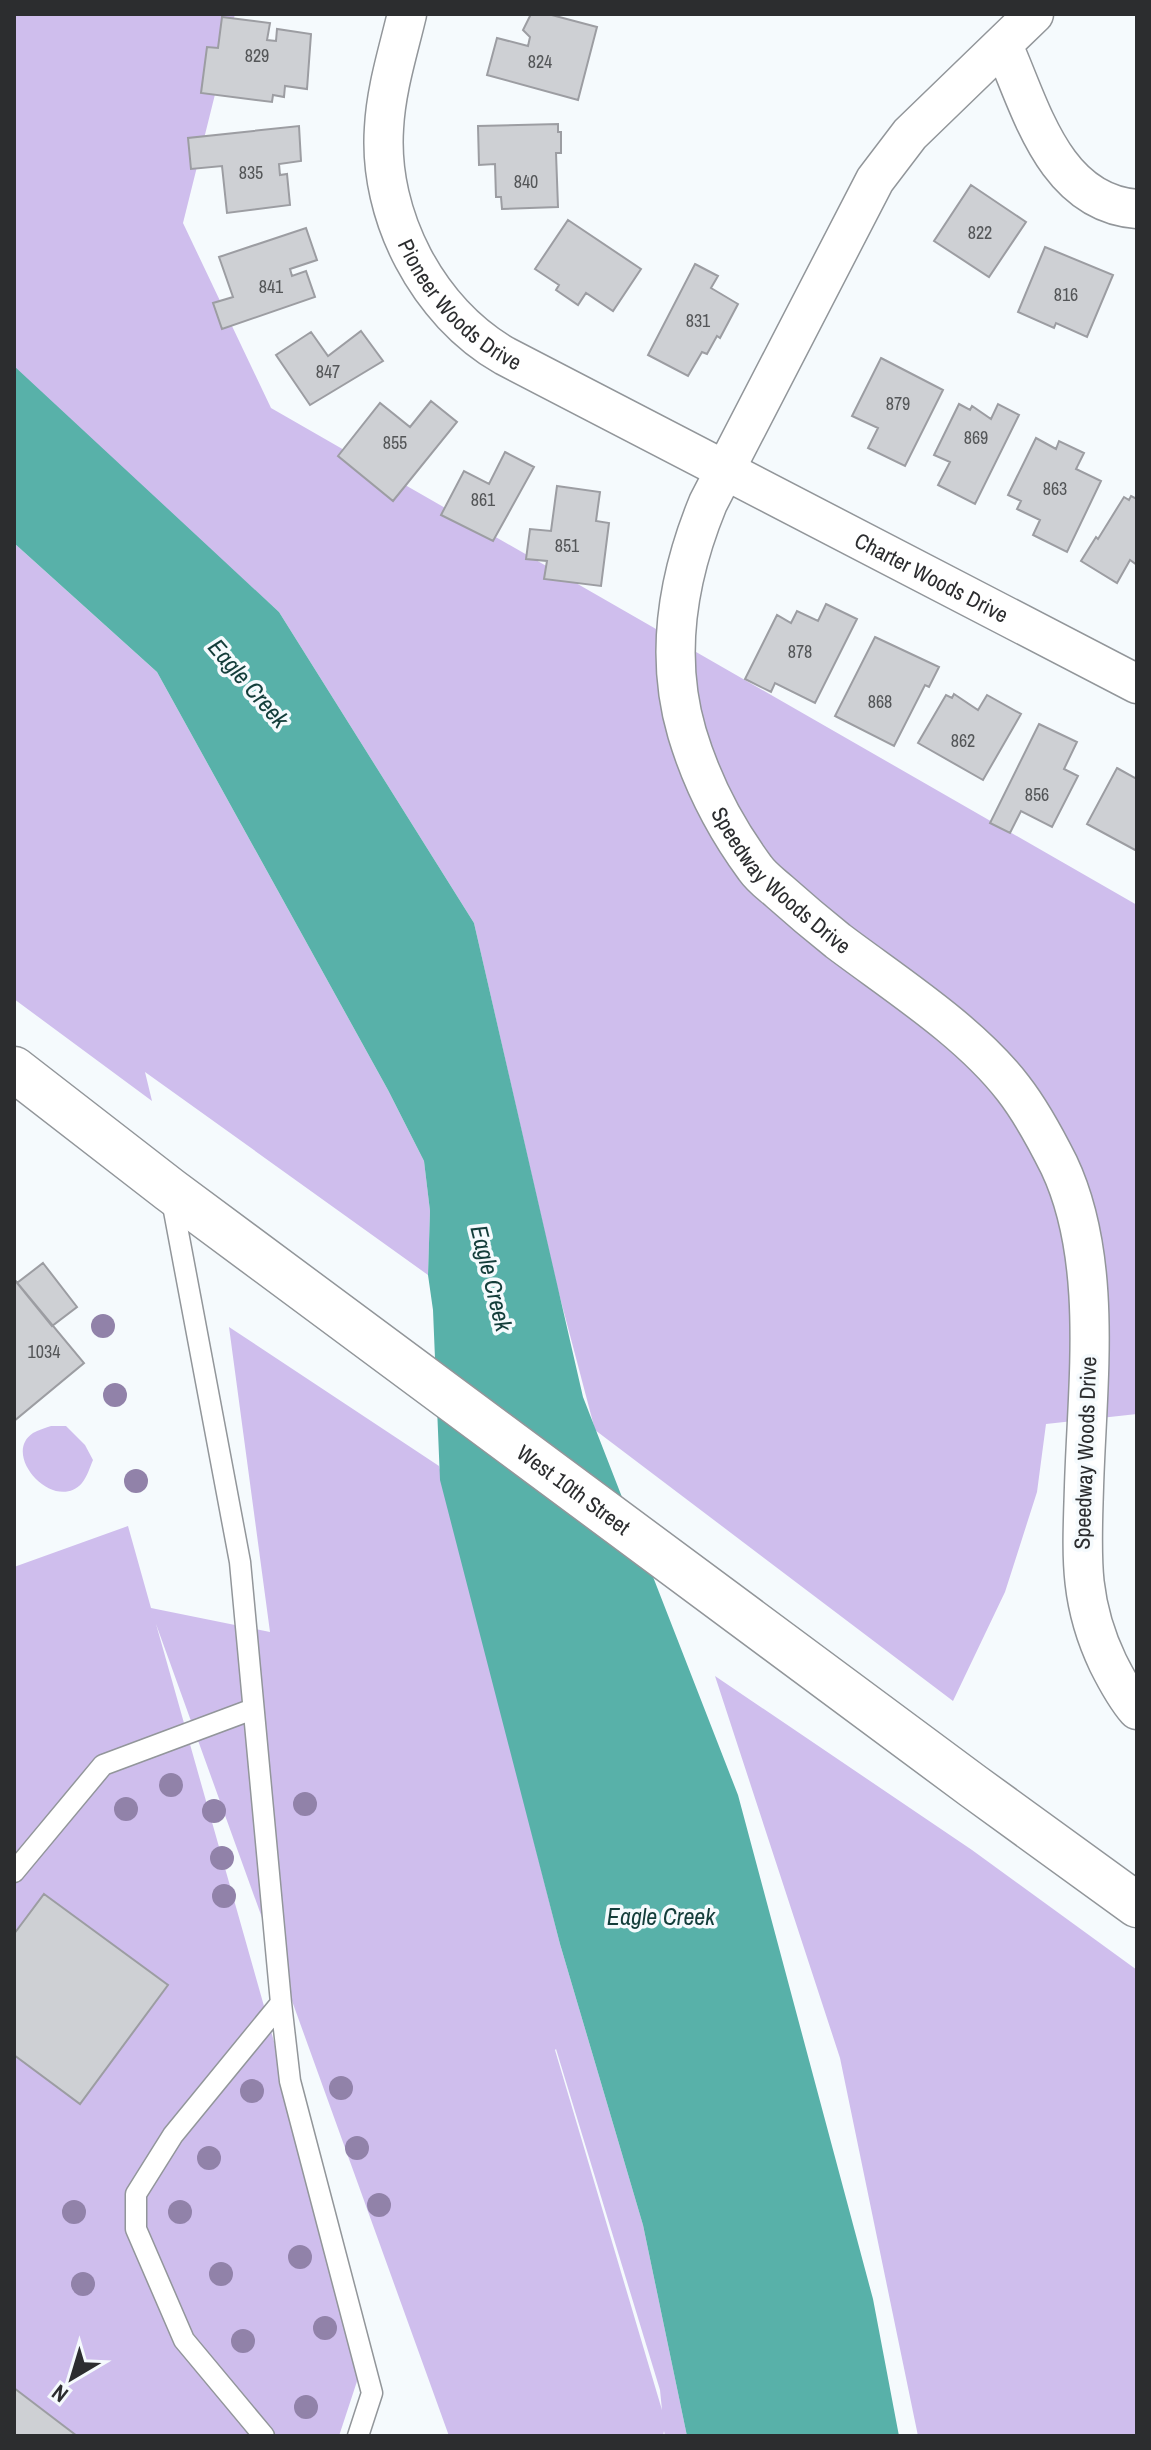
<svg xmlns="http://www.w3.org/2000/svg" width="1151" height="2450" viewBox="0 0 1151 2450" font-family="'Archivo Narrow',sans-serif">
<rect width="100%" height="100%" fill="#f5fafd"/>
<path fill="#cfbeed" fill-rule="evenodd" d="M235 14 183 223 271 408 1137 905V1414L1046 1424 1037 1492 1005 1592 953 1701 595 1430 557 1286 474 923 279 612 14 371V14Z
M14 543 157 672 388 1090 424 1161 430 1211 428 1275 145 1072 152 1101 14 999Z
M229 1327 439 1466 560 1944 643 2225 687 2436H665L664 2431 663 2436H449L156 1624 364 2360 339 2436H14V1567L128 1526 151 1608 270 1632ZM556 2049 660 2390 662 2410 555 2050Z
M51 1426H66L85 1445 93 1460C90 1467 87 1477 82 1483 55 1514 0 1455 33 1433 38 1430 45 1428 51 1426Z
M715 1676 972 1850 1137 1970V2436H918L840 2058Z"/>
<path fill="#58b1a9" d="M14 366 279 612 474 923 583 1397 738 1795 873 2299 899 2436H687L643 2225 560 1944 440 1480 433 1310 428 1275 430 1211 424 1161 388 1090 157 672 14 543Z"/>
<path fill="#ced0d4" stroke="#9c9da2" stroke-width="2" d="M531 14H548L597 27 578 100 487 75 497 38 528 46 530 37 523 30Z
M222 17 270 23 267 40 276 41 277 29 311 34 307 89 285 86 284 97 273 95 272 102 201 93 207 47 218 48Z
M558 124V132H561V153H556L558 207 502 209 501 197H496L495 164 479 165 478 126Z
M299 126 301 161 279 164 280 175 287 174 290 205 227 213 222 166 191 169 188 138Z
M971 185 1026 222 989 277 934 241Z
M568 220 641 269 613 311 586 293 578 305 556 290 559 285 535 269Z
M306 228 317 260 290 269 292 276 306 271 315 297 222 329 213 303 233 297 219 257Z
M1045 247 1113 275 1087 337 1056 323 1054 328 1018 312Z
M695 264 718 276 711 288 738 304 720 338 717 336 707 354 702 352 688 376 648 355Z
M361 331 383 361 310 405 276 355 311 332 328 356Z
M881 358 943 390 905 466 868 448 878 428 852 416Z
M431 401 457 422 393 501 338 456 380 403 410 427Z
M959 404 970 410 972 406 991 419 998 404 1019 415 975 504 938 485 950 462 934 455Z
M1036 438 1056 449 1059 441 1084 453 1076 469 1101 481 1067 552 1033 535 1040 520 1017 509 1021 501 1008 495Z
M505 452 534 467 493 541 441 515 464 471 489 484Z
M557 486 600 492 596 521 609 523 601 586 544 579 547 561 526 559 530 529 551 531Z
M1131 496 1137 499V565L1130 560 1117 583 1081 561 1096 537 1098 539 1124 497 1129 500Z
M826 604 857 619 815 703 775 683 771 692 745 679 777 615 791 623 797 611 818 621Z
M875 637 939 667 929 687 925 685 894 746 835 716Z
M954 694 978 710 987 695 1021 714 983 780 918 743 946 695 952 698Z
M1039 724 1077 742 1064 769 1078 776 1052 827 1021 811 1010 833 990 823Z
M1117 768 1137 779V851L1087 824Z
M43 1263 77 1307 52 1326 17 1283Z
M14 1279 84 1363 14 1421Z
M44 1894 168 1985 80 2104 14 2055V1934Z
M14 2388 77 2436H14Z"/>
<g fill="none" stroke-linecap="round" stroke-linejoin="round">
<g stroke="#92969a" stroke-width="23">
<path id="service" d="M171 1195 240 1562 281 2003
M14 1872 103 1765 253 1709
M264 2436 184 2340 136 2229V2194L173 2135 281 2003 290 2081 372 2393 358 2436"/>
</g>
<g stroke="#92969a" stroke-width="41">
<g id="minor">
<path id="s1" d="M407 14C398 52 386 89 384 128 378 216 428 312 505 356L1137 684"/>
<path id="s2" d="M1034 14 910 134 875 180 708 503C678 576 664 655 687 733 702 783 724 826 755 868 762 878 771 884 780 892 799 909 818 925 838 941 895 984 969 1031 1013 1088 1031 1111 1046 1139 1059 1165 1104 1260 1087 1384 1084 1487 1082 1554 1078 1600 1108 1663 1116 1679 1125 1696 1137 1710"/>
<path d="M1003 45C1031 108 1054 203 1137 209"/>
</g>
</g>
<g stroke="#92969a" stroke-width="47">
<g id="primary">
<path id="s3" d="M14 1069 170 1190 973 1786 1137 1905"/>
</g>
</g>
<use href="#service" stroke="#fff" stroke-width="20"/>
<use href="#minor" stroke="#fff" stroke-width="38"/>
<use href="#primary" stroke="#fff" stroke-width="44"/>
</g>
<g fill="#9182a9">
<circle cx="103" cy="1326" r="12"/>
<circle cx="115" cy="1395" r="12"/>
<circle cx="136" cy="1481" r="12"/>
<circle cx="171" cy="1785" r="12"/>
<circle cx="305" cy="1804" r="12"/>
<circle cx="126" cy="1809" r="12"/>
<circle cx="214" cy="1811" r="12"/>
<circle cx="222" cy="1858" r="12"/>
<circle cx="224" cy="1896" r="12"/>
<circle cx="341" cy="2088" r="12"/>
<circle cx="252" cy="2091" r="12"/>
<circle cx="357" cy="2148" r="12"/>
<circle cx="209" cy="2158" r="12"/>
<circle cx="379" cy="2205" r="12"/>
<circle cx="74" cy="2212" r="12"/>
<circle cx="180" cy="2212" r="12"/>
<circle cx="300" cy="2257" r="12"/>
<circle cx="221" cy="2274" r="12"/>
<circle cx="83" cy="2284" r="12"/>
<circle cx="325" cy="2328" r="12"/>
<circle cx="243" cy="2341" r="12"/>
<circle cx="306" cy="2407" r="12"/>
</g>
<g text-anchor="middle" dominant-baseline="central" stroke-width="7" stroke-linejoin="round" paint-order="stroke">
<g font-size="18" fill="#545658">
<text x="257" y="55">829</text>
<text x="540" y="61">824</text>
<text x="251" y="172">835</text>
<text x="526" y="181">840</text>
<text x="980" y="232">822</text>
<text x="271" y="286">841</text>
<text x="1066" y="294">816</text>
<text x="698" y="320">831</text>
<text x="328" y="371">847</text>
<text x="898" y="403">879</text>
<text x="976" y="437">869</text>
<text x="395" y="442">855</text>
<text x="1055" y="488">863</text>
<text x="483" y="499">861</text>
<text x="567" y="545">851</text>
<text x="800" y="651">878</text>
<text x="880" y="701">868</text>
<text x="963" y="740">862</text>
<text x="1037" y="794">856</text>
<text x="44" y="1351">1034</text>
</g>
<g font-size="22" fill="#2c2d2f" stroke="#f5fafd">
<text stroke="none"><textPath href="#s1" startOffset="318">Pioneer Woods Drive</textPath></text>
<text stroke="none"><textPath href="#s1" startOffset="868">Charter Woods Drive</textPath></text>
<text stroke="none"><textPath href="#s2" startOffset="1008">Speedway Woods Drive</textPath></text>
<text transform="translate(1085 1453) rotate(-88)">Speedway Woods Drive</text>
<text stroke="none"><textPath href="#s3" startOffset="700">West 10th Street</textPath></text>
</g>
<g font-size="24" font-style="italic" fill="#133d3a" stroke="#f5fafd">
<text transform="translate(249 683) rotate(49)">Eagle Creek</text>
<text transform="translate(492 1278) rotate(76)">Eagle Creek</text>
<text x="661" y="1916">Eagle Creek</text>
</g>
</g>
<rect width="1151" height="2450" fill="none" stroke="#2c2d2f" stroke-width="32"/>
<g transform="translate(72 2378) rotate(218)" stroke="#f5fafd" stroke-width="6" paint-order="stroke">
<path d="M0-6L14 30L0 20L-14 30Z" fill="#2c2d2f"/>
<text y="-12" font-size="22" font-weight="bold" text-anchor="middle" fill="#2c2d2f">N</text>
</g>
</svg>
